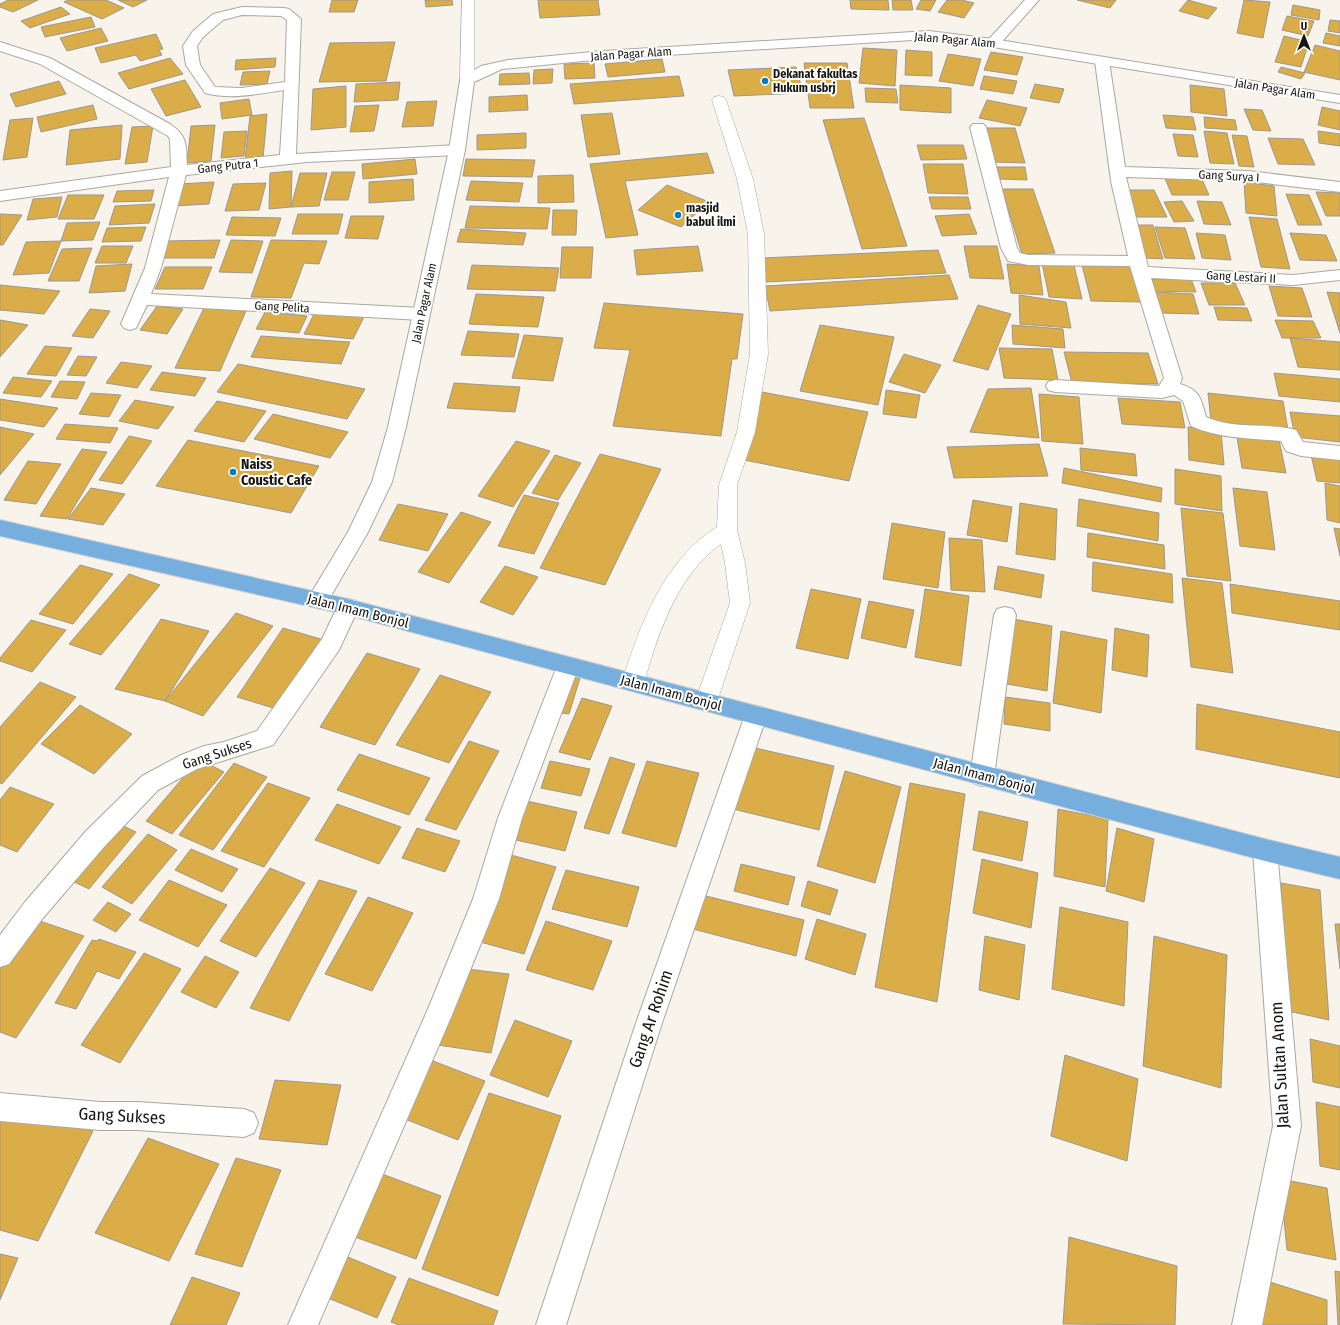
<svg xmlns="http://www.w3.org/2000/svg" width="1340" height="1325" viewBox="0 0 1340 1325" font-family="'Fira Sans Condensed',sans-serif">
<rect width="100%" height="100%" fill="#f8f4ec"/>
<path fill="#daad48" stroke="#9c9891" d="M8 0H38L13 12 0 7V4Z
M68 0H106L124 8 102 19 64 2Z
M118 0H147L133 7Z
M332 0H358L354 12H329Z
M425 0H452L453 5 426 7Z
M538 0H598L600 15 540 18Z
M850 0H888L889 10 851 9Z
M892 0H911L913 10H893Z
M921 0H936L930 11 916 9Z
M947 0H962L974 3 964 18 938 12Z
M1077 0H1116L1110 8Z
M1188 0 1217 8 1208 19 1179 11Z
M1244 0 1270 2 1263 38 1237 33Z
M1293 5 1320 10 1319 20 1291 15Z
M61 7 70 14 30 28 21 21Z
M1287 16 1314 21 1308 36 1282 30Z
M91 17 95 27 45 37 41 27Z
M1330 20 1340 21V33L1328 31Z
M101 28 108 41 67 51 60 38Z
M1326 33 1340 36V46L1323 43Z
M156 34 163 49 159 50 162 55 140 61 136 55 101 63 95 48Z
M1284 36 1309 42 1301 67 1275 62Z
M395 42 386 81 319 82 330 43Z
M1315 45 1340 51V80L1304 72Z
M863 48 897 50 895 86 859 83Z
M906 50 932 52V76L905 75Z
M991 52 1023 57 1017 75 984 70Z
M948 54 981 59 973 86 939 81Z
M170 58 183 74 129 89 118 73Z
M276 58 275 67 235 70 236 60Z
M662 59 665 72 608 77 605 64Z
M594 63 595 78 565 79 564 64Z
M804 63H847L854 108H810Z
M796 67 803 93 734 96 728 70Z
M1281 67 1305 73 1301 79 1278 72Z
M553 69 552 83 533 84 534 70Z
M270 71 267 84 240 85 243 72Z
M529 73 530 84 499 85 500 74Z
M679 76 684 96 574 104 570 84Z
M984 76 1017 81 1013 94 980 89Z
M185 80 201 107 166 116 151 89Z
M59 81 66 94 16 107 10 94Z
M400 82 398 100 354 102 356 84Z
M1035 84 1064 89 1059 103 1030 98Z
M900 85 951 88V113L900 110Z
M1190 85 1224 89 1227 116 1191 112Z
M346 86V127L311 130 313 89Z
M865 88 896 89 898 103 866 102Z
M527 95 528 110 489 112V97Z
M249 99 252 115 222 119 220 103Z
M987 100 1027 108 1020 126 979 118Z
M437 101 433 126 402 127 407 102Z
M93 105 97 119 41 132 37 117Z
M379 105 374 131 350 132 355 106Z
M1322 107 1340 111V130L1318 125Z
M1244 109 1262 110 1271 131 1253 130Z
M612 113 620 154 588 157 581 115Z
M267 114 263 159 245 160 250 116Z
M1163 115 1193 117 1196 130 1166 128Z
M1204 117 1235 120 1237 130 1205 128Z
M33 118 27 157 3 160 10 120Z
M864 118 907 246 862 249 823 120Z
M122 125 120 159 66 165 70 130Z
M215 125 211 161 187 163 191 126Z
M153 126 147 162 125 164 132 127Z
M984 128H1015L1025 163 992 162Z
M247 131 244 156 221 158 224 132Z
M1204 131 1227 133 1234 164 1210 163Z
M1318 131 1340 134V146L1319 143Z
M526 133V148L477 150V135Z
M1173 134 1193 135 1198 157 1178 156Z
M1232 135 1247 136 1254 167 1239 166Z
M1268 138 1303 139 1315 165 1278 164Z
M917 145H963L967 159 921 160Z
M707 153 714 173 625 181 638 235 606 238 590 164Z
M415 159 417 174 363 179 362 164Z
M466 159 535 160 532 177 463 176Z
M923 164H963L968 194 928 193Z
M997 167H1025L1027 180 1000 179Z
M292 171 291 207 269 209 270 173Z
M332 172H355L348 200H324Z
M300 173H327L319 206 291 207Z
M573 175 574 202 538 203V176Z
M1200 175 1209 195H1172L1164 176Z
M413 179 414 200 369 203V182Z
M471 181 523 183 519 202 466 200Z
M214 182 209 204 174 206 179 184Z
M1244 182 1274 186 1277 216 1246 213Z
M266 183 259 210 225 211 233 184Z
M667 185 709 202 681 227 638 210Z
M1002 189H1033L1055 253 1022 254Z
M154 190 151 201 113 202 117 191Z
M1125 190H1154L1167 217H1137Z
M1316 192 1340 193V216H1326Z
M1286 194 1309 195 1322 225H1298Z
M68 195H104L94 219H58Z
M62 197 57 217 27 220 33 199Z
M929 197H968L971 209H932Z
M1182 201 1194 221 1174 222 1164 202Z
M1197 201 1222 202 1231 225 1204 224Z
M155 204 149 223 109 225 115 206Z
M470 206 550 208 547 229 465 228Z
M553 210H577L576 235H552Z
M0 214 22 215 3 245H0Z
M298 214H343L338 234H292Z
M969 214 977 234 942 236 935 216Z
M351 216H384L378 239 345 238Z
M232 217 281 218 275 236 226 235Z
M1249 217 1277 219 1290 269 1261 267Z
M100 222 93 240 61 241 67 223Z
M1136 225H1153L1163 259 1146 258Z
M146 227 141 241 102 242 107 228Z
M1155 227 1185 228 1195 259 1165 258Z
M461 229 526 233 523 245 457 242Z
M1196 233 1225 235 1231 260 1202 258Z
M1290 233 1326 235 1337 261 1300 260Z
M220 240 214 258H160L167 241Z
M231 240 263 241 252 273 219 272Z
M271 240 327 241 319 264 304 263 291 298 251 297Z
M61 241 49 273 13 275 26 242Z
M102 246H133L126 263H95Z
M698 246 703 271 637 275 634 250Z
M964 246H997L1004 279 970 278Z
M562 247H593L591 278H560Z
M92 248 79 281H48L62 249Z
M938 250 946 273 766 282 762 258Z
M1042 263 1074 265 1082 299 1049 297Z
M132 264 125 291 89 293 96 266Z
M1007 264 1039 266 1043 295 1011 293Z
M472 265 559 268 555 291 467 289Z
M1082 265 1131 266 1141 302 1091 301Z
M165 267H212L203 289H155Z
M949 275 958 299 770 311 765 286Z
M1147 279H1191L1196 292 1152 291Z
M1201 283H1235L1245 305H1209Z
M0 285 60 291 44 314 0 310Z
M1269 286 1302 288 1312 317 1278 316Z
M1156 292 1193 294 1199 314 1161 313Z
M1327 292 1340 293V333Z
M476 294 544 297 538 327 469 324Z
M1019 295 1066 302 1071 328 1020 324Z
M604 303 743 314 737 359H732L721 436 613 426 630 350 594 348Z
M978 305 1011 314 988 370 953 361Z
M157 306 183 309 167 334 140 330Z
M1214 307 1247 308 1252 321 1218 320Z
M204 308 246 311 220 371 175 368Z
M90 309 110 311 93 338 72 336Z
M265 312 307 316 299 333 256 329Z
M315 312 364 317 353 339 304 334Z
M0 320 28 325 0 357Z
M1275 320 1313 321 1321 338H1282Z
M820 325 894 337 878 405 800 391Z
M1012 325 1063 329 1065 348 1013 344Z
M468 331 519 334 514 357 461 355Z
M524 335 563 338 553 381 512 378Z
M261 336 350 342 341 364 251 357Z
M1290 338 1340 342V370L1298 367Z
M45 346 72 348 56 376 27 374Z
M999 348 1052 349 1058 380 1004 378Z
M1064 352 1148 353 1158 384 1072 383Z
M904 354 941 365 925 393 889 382Z
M78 356 97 357 86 376 67 375Z
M121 362 152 366 137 388 106 383Z
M238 364 365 389 347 419 217 392Z
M162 372 206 378 195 396 150 390Z
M1274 373 1340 379V402L1279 396Z
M13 377 52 381 41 397 3 393Z
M60 381 85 382 77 399 51 397Z
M454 383 520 387 515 412 447 408Z
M1031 388 1039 438 970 432 988 389Z
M886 390 920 395 916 418 883 414Z
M762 392 868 412 849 481 739 459Z
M91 393 121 395 109 417 79 414Z
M1208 393 1283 401 1288 430 1211 421Z
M1039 394 1079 397 1083 444 1042 441Z
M1118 398 1180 402 1185 428 1122 424Z
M0 399 58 408 44 427 0 420Z
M135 400 174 407 158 429 119 421Z
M217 401 266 411 244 442 194 431Z
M1290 412 1340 416V442L1295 437Z
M273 414 348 432 330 458 254 439Z
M65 424 118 428 110 443 56 439Z
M0 427 34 434 0 475Z
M1188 427 1221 431 1224 465 1189 460Z
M1236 431 1278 435 1286 473 1242 468Z
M129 436 152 441 122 484 99 480Z
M188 440 319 466 291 513 156 486Z
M516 441 550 451 513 507 478 496Z
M1039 444 1048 476 954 478 947 447Z
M1080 448 1135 454 1137 476 1081 470Z
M82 449 107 452 67 519 40 516Z
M600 454 661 469 605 585 540 568Z
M555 455 581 463 558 500 532 493Z
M1311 455 1340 458V483L1317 481Z
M28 461 61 464 36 504 4 500Z
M1064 468 1162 488 1161 502 1062 483Z
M1175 469 1221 476 1222 511 1175 504Z
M1325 483 1340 486V523L1327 520Z
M91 488 125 494 103 525 68 519Z
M1233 488 1267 492 1275 550 1240 546Z
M524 495 559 503 534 554 498 546Z
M1079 499 1159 513 1158 541 1077 526Z
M973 500 1012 507 1007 542 967 535Z
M1020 503 1057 509 1055 560 1016 554Z
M398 504 448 514 428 551 379 540Z
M1181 508 1223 513 1231 581 1187 576Z
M461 512 491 522 449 583 418 572Z
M892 523 945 532 938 588 883 579Z
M1334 528 1340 529V556Z
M1088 533 1164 545 1165 569 1087 557Z
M949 538 982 540 985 592 951 590Z
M1093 562 1172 574 1173 603 1092 591Z
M80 565 113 574 73 624 39 614Z
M505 566 538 577 513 615 480 602Z
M998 566 1044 575 1041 598 994 589Z
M129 574 160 585 101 655 69 644Z
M1182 578 1222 583 1233 673 1191 667Z
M1230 584 1340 601V630L1232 613Z
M811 589 861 599 848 659 796 648Z
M925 589 969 596 961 666 915 657Z
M869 601 914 610 906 648 861 638Z
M236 613 273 626 203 716 165 701Z
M161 619 209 631 165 701 115 689Z
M1013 619 1052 626 1047 691 1007 684Z
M31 620 66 630 32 672 0 661V658Z
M283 628 324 640 280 710 237 697Z
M1115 628 1149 635 1147 677 1112 670Z
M1061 631 1107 640 1101 713 1053 703Z
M367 653 420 669 375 745 320 727Z
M440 675 491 692 449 763 396 745Z
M566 676 580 678 569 714 554 712Z
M40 682 76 697 2 784 0 783V727Z
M1005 697 1050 703V731L1004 724Z
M582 698 612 706 590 760 559 752Z
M1197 704 1340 732V778L1196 749Z
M80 705 132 734 94 774 41 744Z
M469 741 499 751 456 830 425 820Z
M751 747 834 766 819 830 733 809Z
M359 754 430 778 409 815 337 790Z
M610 757 635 764 609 834 584 828Z
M199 759 224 772 172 834 146 821Z
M550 761 590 769 581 796 541 788Z
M647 761 699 773 676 847 622 833Z
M234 763 267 777 213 850 179 835Z
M845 771 901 787 875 883 817 866Z
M268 783 310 798 264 867 221 851Z
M910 783 965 794 937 1002 875 987Z
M10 787 54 804 17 852 0 845V800Z
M522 800 577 812 565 851 507 838Z
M337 804 401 827 379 864 315 840Z
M1058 809 1108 819 1105 887 1054 876Z
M979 811 1028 822 1022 861 973 850Z
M115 822 136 832 89 889 68 879Z
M417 828 460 841 445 872 402 858Z
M1117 828 1154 839 1144 902 1106 891Z
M148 834 177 850 132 904 102 887Z
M191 849 238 869 222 892 175 870Z
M507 854 556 867 524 954 473 940Z
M982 859 1038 873 1031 928 973 913Z
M741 864 795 877 788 905 734 891Z
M270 868 305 883 256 957 220 941Z
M566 870 639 887 627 927 552 909Z
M169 880 227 905 198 947 139 920Z
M319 880 357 891 289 1021 250 1008Z
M808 881 838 890 830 915 801 906Z
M1281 883 1320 890 1329 1020 1288 1011Z
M702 895 804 920 796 956 693 929Z
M368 897 413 913 372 991 325 974Z
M108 902 131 914 116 932 93 920Z
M1060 907 1128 922 1124 1006 1052 989Z
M31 918 84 936 16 1038 0 1032V963Z
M817 919 866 934 855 975 805 959Z
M546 921 612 941 593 990 526 970Z
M1335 924H1340V969Z
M985 936 1025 945 1019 1000 979 990Z
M1154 936 1227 955 1221 1088 1143 1066Z
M99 939 136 952 119 979 97 971 76 1009 55 1003 92 940 97 941Z
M144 953 181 969 120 1063 81 1045Z
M205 956 239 972 216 1008 181 992Z
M458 968 509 974 491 1053 438 1045Z
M515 1020 572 1041 548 1097 490 1075Z
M1310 1039 1340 1046V1088L1313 1082Z
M1065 1055 1138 1079 1127 1161 1051 1136Z
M433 1061 485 1081 458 1140 405 1119Z
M275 1080 341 1085 327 1145 259 1139Z
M489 1093 561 1116 498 1296 422 1269Z
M1316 1102 1340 1107V1170L1320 1166Z
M6 1109 93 1131 38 1241 0 1230V1120Z
M148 1138 219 1164 169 1261 95 1233Z
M236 1158 281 1170 242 1267 195 1254Z
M382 1174 441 1196 416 1259 355 1237Z
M1280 1179 1327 1188 1336 1260 1287 1250Z
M1069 1237 1177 1266 1175 1325 1063 1324Z
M0 1254 18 1258 0 1300Z
M343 1255 396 1277 377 1318 323 1296Z
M1335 1271 1340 1272V1325H1338Z
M192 1277 240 1293 226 1325H170Z
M409 1278 498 1311 493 1325H399L391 1322Z
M1257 1278 1327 1300V1325H1255Z"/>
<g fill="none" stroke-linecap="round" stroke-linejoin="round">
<g stroke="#aca8a0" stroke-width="1">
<path id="service" d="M462 0H474V80L472 83H462L460 80Z
M719 96 724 97 726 100 753 179 764 234 768 354 755 432 737 485V530L745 563 750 603 717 702 714 708 706 711 698 708 695 702 730 603 725 563 721 544C687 568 668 609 655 647 650 661 647 675 641 688L633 691 625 688 622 682C640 624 664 560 717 527L719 485 737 432 750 354 748 234 737 179 712 100 714 97Z"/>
</g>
<g stroke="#aca8a0" stroke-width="2">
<path id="minor" d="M1025 0H1039L998 46H988L986 43 988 40Z
M242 7 284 8 289 9 301 19 296 154 457 145 462 147 465 150 462 153 457 155 307 162 186 175 161 268 151 294 421 308 427 310 430 314 427 318 421 320 147 305 136 328 130 330 124 328 121 324 145 268 169 177 0 201V191L171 167 170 140 168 136 40 64 0 51V42L50 58 170 124C188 136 186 146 187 165L280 155 284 90C257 94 232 100 205 93L186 65 183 46 193 31 213 14ZM242 15 281 16 287 20 285 82 241 88 215 87 200 65 197 46 203 37 223 20Z
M1102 57 1107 58 1109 61 1125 167 1248 171 1340 182V192L1248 181 1126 177 1148 267 1293 275 1340 270V280L1293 285 1151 278 1182 378 1180 384C1200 390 1201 398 1206 417 1235 430 1267 422 1296 430L1303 442 1340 446V460L1301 456 1286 451 1281 441C1250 438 1220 439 1191 426L1183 401 1174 395 1162 398 1055 392 1048 390 1046 386 1048 382 1055 380 1159 386 1164 378 1130 266 1028 265 1008 261 1001 248 970 127 973 124H983L986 127 1017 248 1020 253 1028 255 1128 256 1111 181 1095 61 1097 58Z
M348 599 356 601 359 607 339 650 273 745 197 769 158 790 104 847 43 918 9 964 0 967V935L25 902 86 831 142 776 181 755 204 746 224 742 257 731 322 639 340 601Z
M1005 607 1013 609 1016 615 994 776 990 783 982 786 974 783 970 776 994 615 997 609Z
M568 657 576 660 579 666 522 818 499 899 452 1015 318 1325H288L428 1009 473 899 498 818 557 666 560 660Z
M756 706 764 708 767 715 662 1023 566 1325H536L636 1023 745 715 748 708Z
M1265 839 1274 842 1277 850 1301 1126 1262 1325H1232L1273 1126 1253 850 1256 842Z
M0 1093 100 1102H137L244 1109 254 1113 258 1123 254 1133 244 1137 137 1130H100L0 1121Z"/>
</g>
<g stroke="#aca8a0" stroke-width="2">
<path id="tertiary" d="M929 31 993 39 1340 95V103L993 47 929 39 603 59 502 69 474 82 465 150 406 427 392 482 367 534 325 606 318 608 311 606 307 600 348 532 372 482 388 427 449 150 460 80 462 77 481 66 508 60 603 51Z"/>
</g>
<g stroke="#d1d0d0" stroke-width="2">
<path id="trunk" d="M0 520 348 599 1265 839 1340 857V879L1265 861 348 615 0 536Z"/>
</g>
<use href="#service" fill="#fff" fill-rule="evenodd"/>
<use href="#minor" fill="#fff" fill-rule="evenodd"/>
<use href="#tertiary" fill="#fff" fill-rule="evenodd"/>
<use href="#trunk" fill="#76aede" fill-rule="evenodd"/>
</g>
<g fill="#007ac3" stroke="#fff" stroke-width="1.5">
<circle cx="765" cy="81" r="4"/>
<circle cx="678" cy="215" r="4"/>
<circle cx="233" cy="472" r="4"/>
</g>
<g text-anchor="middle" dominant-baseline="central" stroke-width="4" stroke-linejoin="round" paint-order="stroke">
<g font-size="12" fill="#171613" stroke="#fff">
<text transform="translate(955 40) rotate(5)">Jalan Pagar Alam</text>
<text transform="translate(631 54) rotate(-4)">Jalan Pagar Alam</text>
<text transform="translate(1275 89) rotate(9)">Jalan Pagar Alam</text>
<text transform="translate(228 166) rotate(-6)">Gang Putra 1</text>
<text transform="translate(1229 176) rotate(3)">Gang Surya I</text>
<text transform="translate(1241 277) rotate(3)">Gang Lestari II</text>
<text transform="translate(424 303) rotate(-78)">Jalan Pagar Alam</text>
<text transform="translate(282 307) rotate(3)">Gang Pelita</text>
</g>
<g font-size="12" font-weight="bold" fill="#171613" stroke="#fff" text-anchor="start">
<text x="773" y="74">Dekanat fakultas<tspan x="773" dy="14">Hukum usbrj</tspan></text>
<text x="686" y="208">masjid<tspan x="686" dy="14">babul ilmi</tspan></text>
</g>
<g font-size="14" font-weight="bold" fill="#171613" stroke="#fff" text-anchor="start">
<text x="241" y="464">Naiss<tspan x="241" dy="16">Coustic Cafe</tspan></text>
</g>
<g font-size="14" fill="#171613" stroke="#fff">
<text transform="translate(358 611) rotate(14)">Jalan Imam Bonjol</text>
<text transform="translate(671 693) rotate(15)">Jalan Imam Bonjol</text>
<text transform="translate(217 754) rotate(-18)">Gang Sukses</text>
<text transform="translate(984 776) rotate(15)">Jalan Imam Bonjol</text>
</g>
<g font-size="17" fill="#171613" stroke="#fff">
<text transform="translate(651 1019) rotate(-71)">Gang Ar Rohim</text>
<text transform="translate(1280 1065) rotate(-93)">Jalan Sultan Anom</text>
<text transform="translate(122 1116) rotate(3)">Gang Sukses</text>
</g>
</g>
<g transform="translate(1304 36)" stroke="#ffffff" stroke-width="3" paint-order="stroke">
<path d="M0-3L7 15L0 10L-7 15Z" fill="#171613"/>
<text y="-6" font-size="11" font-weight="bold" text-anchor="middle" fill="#171613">U</text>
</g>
</svg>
